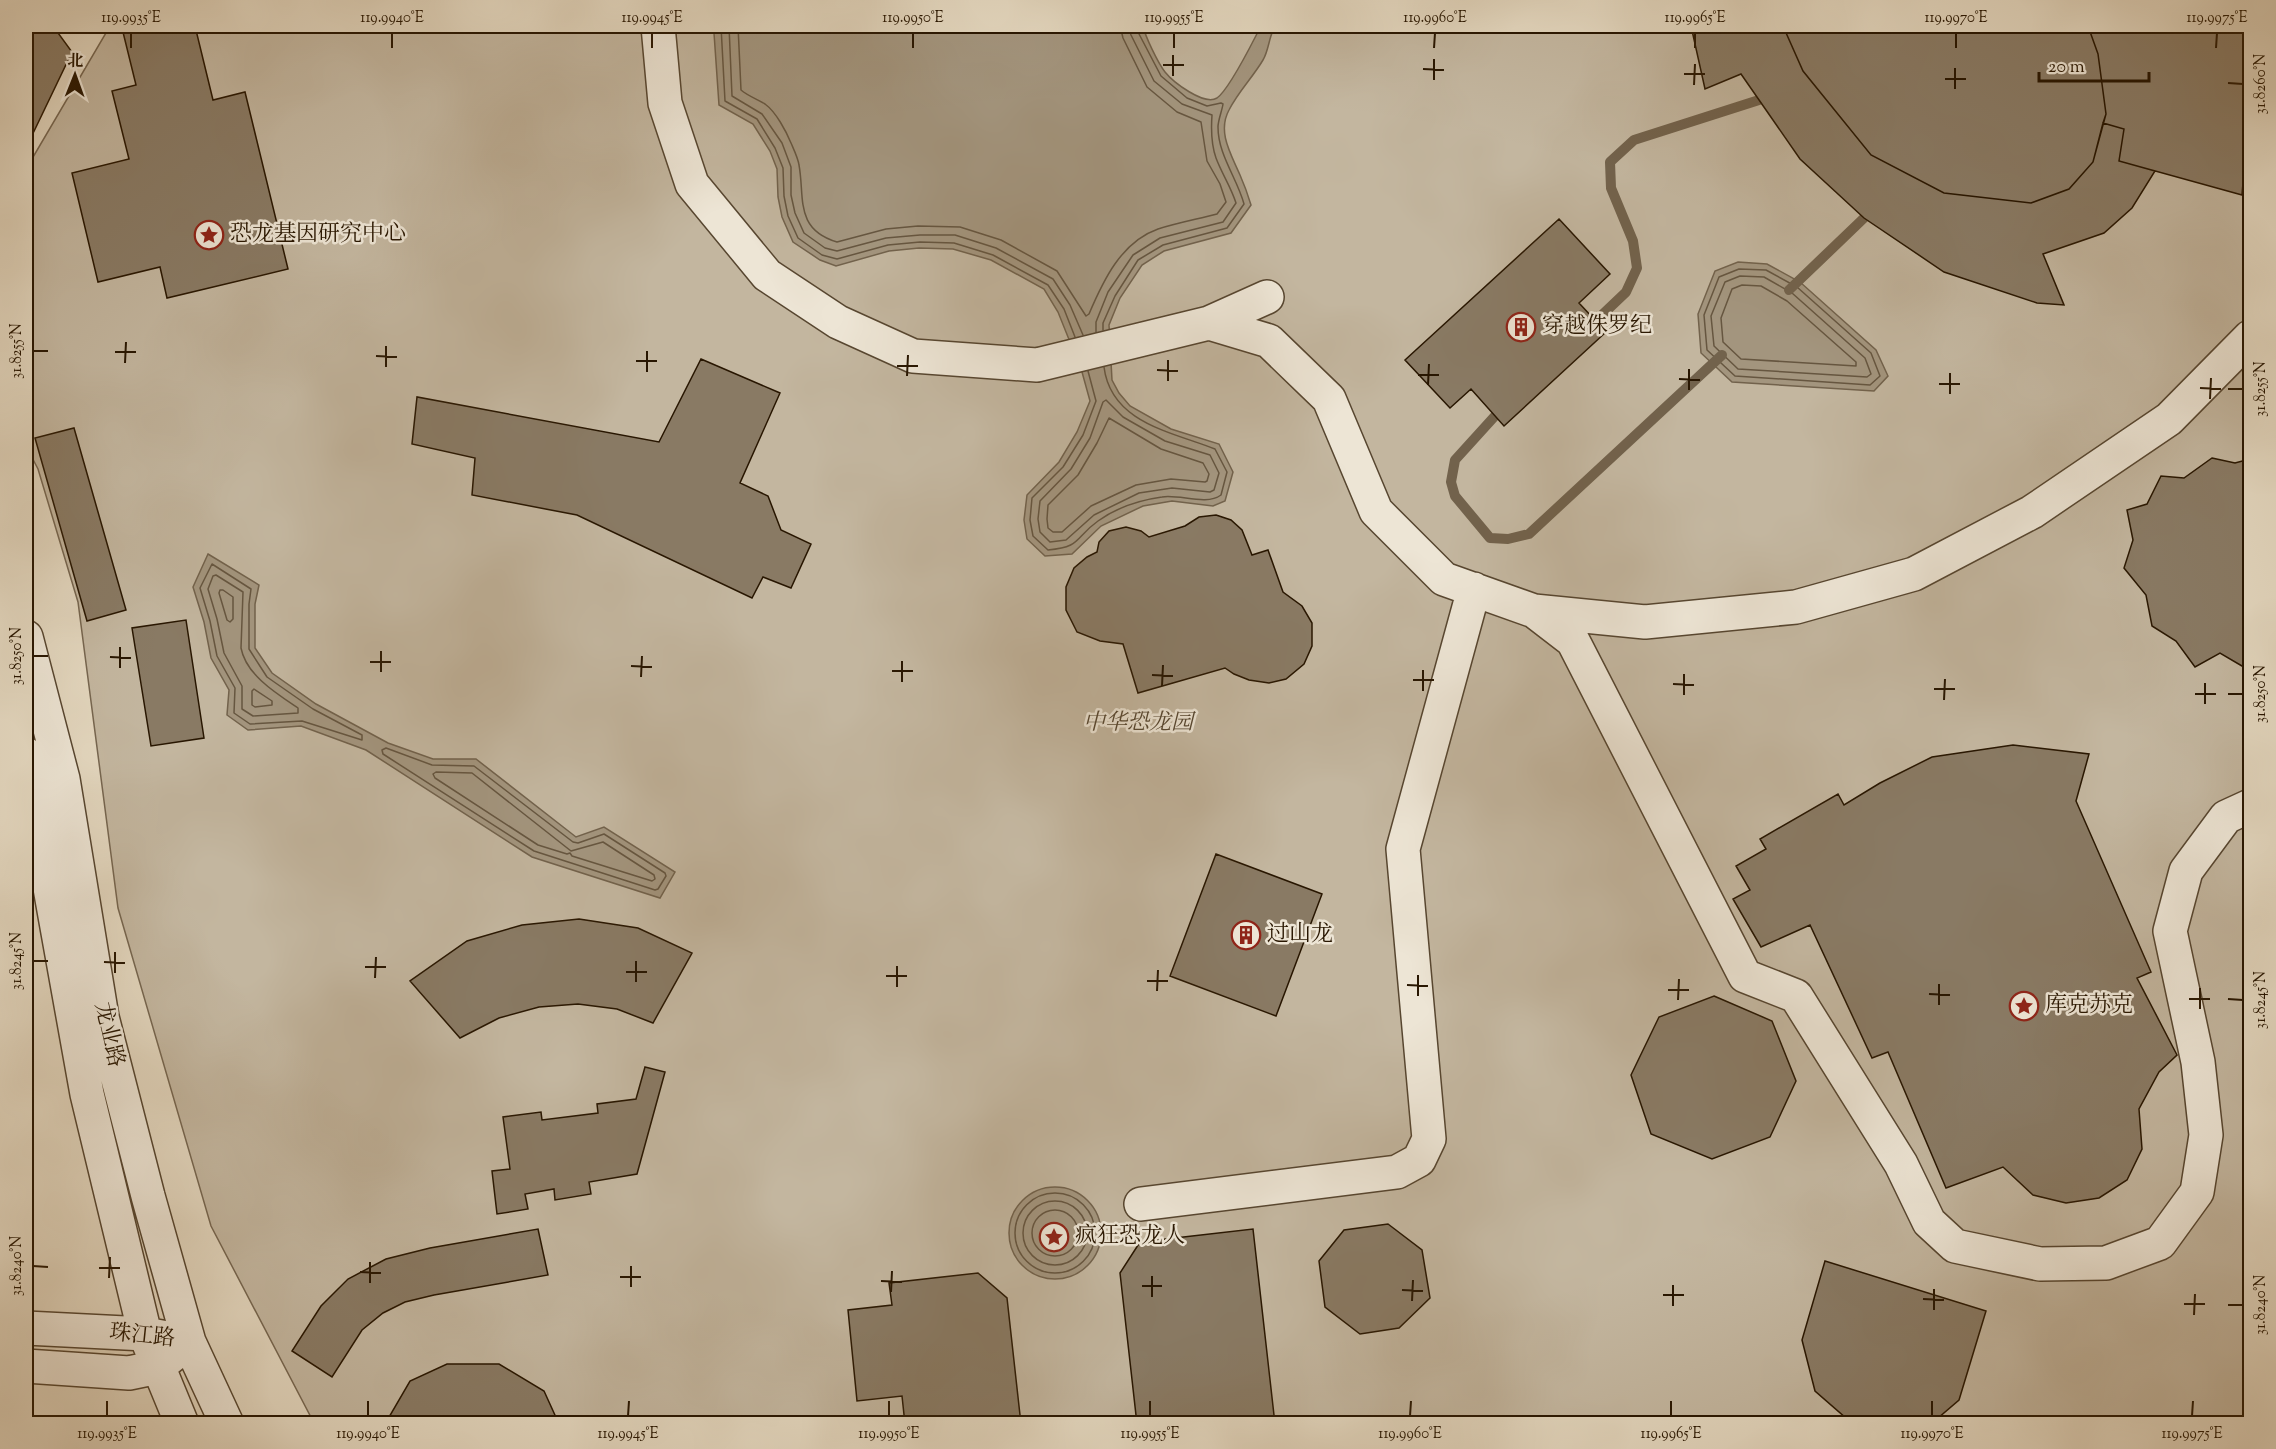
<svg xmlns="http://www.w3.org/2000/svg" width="2276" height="1449" viewBox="0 0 2276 1449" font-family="'Sorts Mill Goudy','Noto Serif SC',serif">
<rect width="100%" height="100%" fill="#e3d7bf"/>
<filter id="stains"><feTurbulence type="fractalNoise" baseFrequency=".00333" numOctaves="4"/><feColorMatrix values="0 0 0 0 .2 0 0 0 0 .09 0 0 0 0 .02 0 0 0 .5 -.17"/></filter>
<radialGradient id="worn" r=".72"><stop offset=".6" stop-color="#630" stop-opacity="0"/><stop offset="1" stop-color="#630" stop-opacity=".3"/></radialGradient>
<path fill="#c3b69f" stroke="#766650" stroke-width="1.5" d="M110 26H2250V1423H314L211 1226 118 908 78 602 38 469 26 446V169Z"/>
<path fill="#a3957e" stroke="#72624c" stroke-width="1.5" d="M716 26H1143C1145 36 1158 63 1165 72 1173 82 1204 106 1217 98 1230 89 1253 41 1261 26H1275C1269 36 1269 50 1263 60 1253 77 1238 92 1229 110 1217 132 1231 154 1240 175 1244 184 1248 195 1251 205L1231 233 1164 251 1142 265 1120 298 1109 325 1112 380 1119 393 1130 406 1171 429 1219 444 1233 472 1225 501 1213 506 1172 501 1143 506 1101 526 1072 554 1045 556 1027 539 1024 520 1027 495 1059 462 1077 432 1090 401 1082 372 1058 312 1044 289 991 260 953 249 919 248 889 251 836 266 820 260 793 242 782 217 778 197 777 169 770 151 753 124 719 105 714 33Z
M1738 262 1767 264 1800 282 1876 350 1888 376 1874 391 1732 382 1701 353 1698 314 1715 271Z
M208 554 259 585 255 604V648L272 673 316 704 388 743 433 759H476L576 837 604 827 675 872 660 898 532 857 366 750 301 726 248 730 227 715 229 690 211 658 204 622 193 587Z
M1009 1233a46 46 0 1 1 92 0a46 46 0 1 1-92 0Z"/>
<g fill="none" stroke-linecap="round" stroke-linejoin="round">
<path stroke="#665640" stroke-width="1.5" d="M721 26 725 101 757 119 775 148 783 168 784 196 788 216 798 238 822 255 837 259 888 245 920 242 954 243 993 255 1048 285 1064 309 1075 337
M729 26 732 96 762 114 782 143 791 167V195L795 213 804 233 825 248 837 251 886 238 920 235H955L996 248 1053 279 1070 305 1083 335
M738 26 741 90C748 96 757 99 765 104 776 112 786 131 791 143 794 150 798 158 799 165 805 197 794 229 837 242L886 229 918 226 960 227 1001 240 1057 271 1086 316 1089 314C1103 281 1121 242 1158 229 1177 223 1198 219 1217 214L1226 202 1220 184 1207 161 1201 122 1177 112 1147 87 1123 38 1120 26
M1739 269 1766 270 1797 287 1871 353 1880 376 1870 385 1735 376 1707 350 1704 315 1719 277Z
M1740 276 1764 277 1792 293 1865 358 1871 374 1867 377 1738 369 1714 346 1711 316 1725 282Z
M1742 285 1761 286 1787 301 1856 362V366L1741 359 1723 342 1721 318 1732 289Z
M1103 330V323L1115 296 1138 260 1163 245 1227 228 1244 204C1237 178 1218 155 1218 127 1218 120 1222 111 1223 104L1221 103 1207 106 1187 98 1161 76 1138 32 1137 26
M1096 332V322L1108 292 1133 255 1160 238 1223 222 1236 203C1231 187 1222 174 1216 158 1211 144 1211 129 1212 115L1182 104 1154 81 1131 35 1129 26
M1088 371 1096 401 1083 435 1063 467 1032 498 1030 520 1033 536 1048 550C1082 547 1074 538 1098 521 1116 508 1140 500 1162 497 1180 494 1206 506 1221 495L1227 472 1215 449C1172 432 1111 423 1104 367
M1106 400 1123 417 1165 441 1210 455 1219 473 1214 490 1210 492 1172 488 1139 493 1094 515 1066 540 1050 542 1040 532 1038 519 1040 501 1071 469 1090 438 1103 402Z
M1109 418 1161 449 1203 463 1209 474 1207 481 1205 482 1171 479 1136 485 1091 506 1062 532H1053L1048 528 1047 519 1048 505 1078 475 1097 443Z
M212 564 251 589 249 604V649L267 677 313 709 362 735V740L302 721 250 724 234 713 235 688 217 656 210 621 200 588Z
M216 575 243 592 241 648C246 675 277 694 298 708V713L253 716 242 709V686L224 653 217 619 208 589 213 576Z
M220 590H223L233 597V619L230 622 227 620 219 593Z
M254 689 272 701V705L255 707 252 705V691Z
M386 748 432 765 474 766 573 842 578 843 604 834 665 873 666 876 658 889 655 890 534 851 383 754 382 750Z
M436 772 472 773 571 851 603 842 654 875 655 879 652 881 572 856 570 853 567 854 538 845 435 778 433 774Z
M1015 1233a40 40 0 1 1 80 0a40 40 0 1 1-80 0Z
M1023 1233a32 32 0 1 1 64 0a32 32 0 1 1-64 0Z
M1032 1233a23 23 0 1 1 46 0a23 23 0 1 1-46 0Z"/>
<path stroke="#72624c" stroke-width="10" d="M1789 290 1864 218
M1586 330 1626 292 1637 268 1633 241 1611 188 1610 162 1634 140 1759 100
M1504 406 1455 460 1451 482 1455 496 1490 538 1508 539 1529 534 1722 355"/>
</g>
<path fill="#897a64" stroke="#281601" stroke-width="1.5" d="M26 26H53L72 52 26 148Z
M134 26H195L213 100 245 92 288 269 167 298 160 267 98 282 72 173 129 159 112 91 136 85 122 28Z
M1691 26H1783L1803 71 1871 155 1944 193 2031 203 2069 189 2093 162 2103 123 2124 129 2119 161 2155 171 2132 208 2104 233 2043 254 2064 305 2037 303 1944 272 1864 218 1800 159 1741 74 1705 89Z
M1783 26H2088L2098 54 2106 114 2093 162 2069 189 2031 203 1944 193 1871 155 1803 71Z
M2088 26H2250V160L2245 159 2242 195 2119 161 2124 129 2103 123 2106 114 2098 54Z
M1559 219 1610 274 1579 303 1606 332 1504 426 1471 389 1450 408 1405 360Z
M701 359 780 393 740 483 768 496 781 530 811 544 791 588 763 577 752 598 577 515 472 495 475 458 412 444 417 397 659 442Z
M74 428 126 610 87 621 35 438Z
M2212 458 2235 463 2250 459V659L2242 666 2220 653 2195 667 2176 641 2152 626 2146 595 2124 568 2133 540 2127 510 2147 504 2161 476 2184 478Z
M1216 515 1231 520 1242 530 1252 555 1268 550 1283 592 1302 606 1312 623V646L1304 664 1286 679 1269 683 1249 680 1234 674 1225 668 1138 693 1123 644 1100 641 1077 632 1066 610V587L1074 568 1087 557 1097 552 1099 542 1109 531 1126 527 1141 531 1149 537 1185 526 1199 517Z
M186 620 204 738 151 746 132 628Z
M2013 745 2089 754 2076 801 2151 972 2137 978 2177 1055 2159 1072 2139 1109 2142 1149 2127 1180 2099 1198 2066 1203 2033 1195 2003 1167 1946 1188 1888 1052 1872 1058 1810 925 1761 947 1733 899 1750 890 1736 866 1766 849 1760 839 1838 794 1844 805 1880 783 1932 757Z
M1216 854 1322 894 1276 1016 1170 976Z
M579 919 638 928 692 953 653 1023 617 1009 578 1004 539 1007 499 1018 460 1038 410 981 467 941 522 925Z
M1714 996 1772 1021 1796 1081 1770 1137 1712 1159 1651 1134 1631 1075 1659 1017Z
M645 1067 665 1072 637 1174 589 1182 591 1194 555 1200 554 1189 525 1194 528 1209 497 1214 492 1171 510 1169 503 1117 541 1112 542 1120 598 1113 597 1104 636 1099Z
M1388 1224 1422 1250 1430 1298 1399 1328 1360 1334 1325 1307 1319 1261 1344 1230Z
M538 1229 548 1275 434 1295 405 1302 383 1313 362 1330 332 1377 292 1351 321 1306 348 1279 386 1259 430 1248Z
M1253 1229 1275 1424H1137L1120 1273 1140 1242Z
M1825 1261 1986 1311 1959 1400 1931 1424H1865L1846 1418 1815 1391 1802 1340Z
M978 1273 1007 1298 1021 1424H905L902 1396 857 1401 848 1310 892 1305 889 1283Z
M447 1364H499L544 1391 559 1424H385L410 1381Z"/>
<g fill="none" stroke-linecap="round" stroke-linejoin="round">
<g stroke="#574630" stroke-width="36">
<path id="pedestrian" d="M658 26 665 103 692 184 767 275 838 322 913 356 1037 365 1209 323 1269 341 1329 399 1376 511 1444 579 1534 611 1645 622 1796 607 1914 574 2032 512 2169 419 2250 337
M1209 323 1267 297
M1534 611 1573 641 1745 976 1796 996 1901 1164 1929 1222 1955 1246 2040 1264 2106 1263 2160 1243 2197 1192 2206 1135 2198 1062 2170 931 2186 871 2226 817 2250 806
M1141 1204 1397 1172 1419 1160 1429 1139 1403 849 1474 589"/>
</g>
<g stroke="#574630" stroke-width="36">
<path id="tertiary" d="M26 637 63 779 102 1017 148 1196 189 1342 227 1424
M26 754 87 1094 145 1334 182 1424
M26 1328 145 1334 167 1338
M26 1366 129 1373 158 1367 174 1354"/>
</g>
<use href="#pedestrian" stroke="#ede5d5" stroke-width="33"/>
<use href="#tertiary" stroke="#ede5d5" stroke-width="33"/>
</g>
<path fill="none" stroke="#281601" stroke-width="2" d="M131 48V33M392 48V33M652 48V33M913 48V33M1174 48V33M1434 48 1435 33M1695 48V33M1956 48V33M2216 48 2217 33M1163 65H1184M1423 69 1444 70M1684 74H1705M1173 76V55M1945 79H1966M1434 80V59M2228 83 2243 84M1694 85 1695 64M1955 89V68M33 351H48M115 352H136M376 356 397 357M636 361H657M125 363 126 342M897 366H918M386 367V346M1157 370 1178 371M647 372V351M1418 375H1439M907 376 908 355M1679 379 1700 380M1168 381V360M1939 384H1960M1428 385 1429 364M2200 388 2221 389M2228 389H2243M1689 390V369M1950 394V373M2210 399 2211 378M33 656H48M110 657 131 658M370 662H391M631 666 652 667M120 668V647M892 671H913M381 672V651M1152 675 1173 676M641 677 642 656M1413 680H1434M902 682V661M1673 684 1694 685M1162 686 1163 665M1934 689H1955M1423 691V670M2195 694H2216M2228 694H2243M1684 695V674M1944 700 1945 679M2205 704V683M33 961H48M104 962 125 963M365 967H386M626 972H647M115 973V952M886 976H907M375 978 376 957M1147 981H1168M636 982V961M1407 985 1428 986M897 987V966M1668 990H1689M1157 991 1158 970M1929 994 1950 995M1418 996V975M2189 999H2210M2228 999 2243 1000M1678 1000 1679 979M1939 1005V984M2200 1009V988M33 1266 48 1267M99 1268H120M360 1272 381 1273M620 1277H641M109 1278 110 1257M881 1281 902 1282M370 1283V1262M1142 1286H1162M631 1287V1266M1402 1290 1423 1291M891 1292 892 1271M1663 1295H1684M1152 1297V1276M1923 1299 1944 1300M1412 1301 1413 1280M2184 1304H2205M2228 1305H2243M1673 1306V1285M1934 1310V1289M2194 1315 2195 1294M107 1416V1401M368 1416V1401M628 1416 629 1401M889 1416V1401M1150 1416V1401M1410 1416 1411 1401M1671 1416V1401M1932 1416V1401M2192 1416 2193 1401"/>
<defs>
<g id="sight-ring" transform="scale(1.5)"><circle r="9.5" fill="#ede5d5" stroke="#8f2418" stroke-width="1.5"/><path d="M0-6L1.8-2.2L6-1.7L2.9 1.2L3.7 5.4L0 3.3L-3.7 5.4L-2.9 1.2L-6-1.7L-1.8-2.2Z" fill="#8f2418"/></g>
<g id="building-ring" transform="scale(1.5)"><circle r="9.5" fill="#ede5d5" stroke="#8f2418" stroke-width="1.5"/><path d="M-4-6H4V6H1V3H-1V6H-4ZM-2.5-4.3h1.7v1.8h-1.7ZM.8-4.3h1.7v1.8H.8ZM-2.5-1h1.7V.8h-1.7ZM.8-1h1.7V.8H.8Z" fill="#8f2418"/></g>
</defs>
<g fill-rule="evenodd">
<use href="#sight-ring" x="209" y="235"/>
<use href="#building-ring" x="1521" y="327"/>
<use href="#building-ring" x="1246" y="935"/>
<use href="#sight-ring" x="2024" y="1006"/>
<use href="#sight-ring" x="1054" y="1237"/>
</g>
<g text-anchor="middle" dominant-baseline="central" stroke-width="5" stroke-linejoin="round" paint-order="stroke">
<g font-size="22" fill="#281601" stroke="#ede5d5" text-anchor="start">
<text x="230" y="235">恐龙基因研究中心</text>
<text x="1542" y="327">穿越侏罗纪</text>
<text x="1267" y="935">过山龙</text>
<text x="2045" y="1006">库克苏克</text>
<text x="1075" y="1237">疯狂恐龙人</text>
</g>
<g font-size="22" font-style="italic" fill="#564630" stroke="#ede5d5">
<text x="1138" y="724">中华恐龙园</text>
</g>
<g font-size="22" fill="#281601" stroke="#ede5d5">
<text transform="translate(108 1035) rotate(77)">龙业路</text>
<text transform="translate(142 1337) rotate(6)">珠江路</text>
</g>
</g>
<rect width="2276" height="1449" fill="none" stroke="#e3d7bf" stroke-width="66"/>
<g transform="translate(75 75) rotate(1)" stroke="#ede5d5" stroke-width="4.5" paint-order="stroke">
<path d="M0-4.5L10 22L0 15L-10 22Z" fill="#281601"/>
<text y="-9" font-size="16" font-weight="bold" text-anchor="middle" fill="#281601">北</text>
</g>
<path d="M2039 72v9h110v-9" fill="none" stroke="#281601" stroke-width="3"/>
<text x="2048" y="72" font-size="18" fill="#281601" stroke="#ede5d5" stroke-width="4.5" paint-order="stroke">20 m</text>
<rect x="33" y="33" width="2210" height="1383" fill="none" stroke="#281601" stroke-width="2"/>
<g font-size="15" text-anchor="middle" fill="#281601">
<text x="131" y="22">119.9935°E</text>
<text x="392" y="22">119.9940°E</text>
<text x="652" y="22">119.9945°E</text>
<text x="913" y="22">119.9950°E</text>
<text x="1174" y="22">119.9955°E</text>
<text x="1435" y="22">119.9960°E</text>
<text x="1695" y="22">119.9965°E</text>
<text x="1956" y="22">119.9970°E</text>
<text x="2217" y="22">119.9975°E</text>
<text transform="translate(2260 84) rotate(-90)" y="5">31.8260°N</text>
<text transform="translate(16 351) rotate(-90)" y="5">31.8255°N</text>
<text transform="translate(2260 389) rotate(-90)" y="5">31.8255°N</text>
<text transform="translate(16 656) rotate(-90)" y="5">31.8250°N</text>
<text transform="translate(2260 694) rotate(-90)" y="5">31.8250°N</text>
<text transform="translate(16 961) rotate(-90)" y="5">31.8245°N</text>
<text transform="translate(2260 1000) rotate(-90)" y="5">31.8245°N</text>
<text transform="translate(16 1266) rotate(-90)" y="5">31.8240°N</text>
<text transform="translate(2260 1305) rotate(-90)" y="5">31.8240°N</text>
<text x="107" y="1438">119.9935°E</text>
<text x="368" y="1438">119.9940°E</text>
<text x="628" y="1438">119.9945°E</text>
<text x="889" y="1438">119.9950°E</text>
<text x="1150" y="1438">119.9955°E</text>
<text x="1410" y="1438">119.9960°E</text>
<text x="1671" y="1438">119.9965°E</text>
<text x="1932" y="1438">119.9970°E</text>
<text x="2192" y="1438">119.9975°E</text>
</g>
<rect width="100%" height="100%" filter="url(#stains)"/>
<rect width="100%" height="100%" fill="url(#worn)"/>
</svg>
